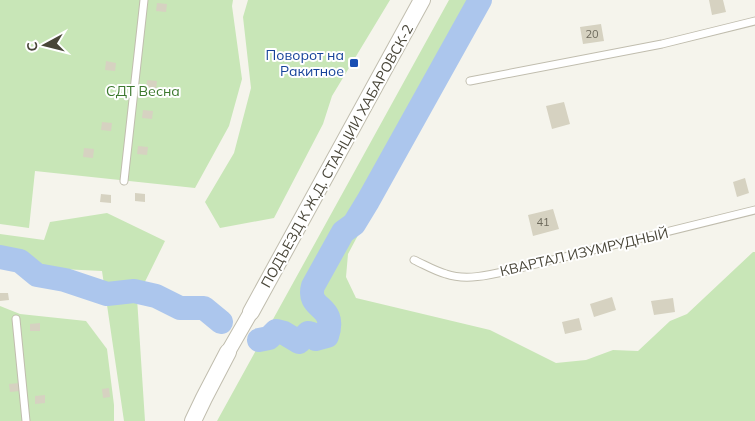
<svg xmlns="http://www.w3.org/2000/svg" width="755" height="421" viewBox="0 0 755 421" font-family="Mulish,sans-serif">
<rect width="100%" height="100%" fill="#f5f4ec"/>
<path fill="#c8e6b7" d="M0 0H233L232 6 242 79 229 126 195 188 35 171 29 228 0 224Z
M248 0H390L332 96 323 124 274 218 220 228 205 202 234 153 251 88 243 17Z
M449 0H483L348 254 346 277 356 298 490 330 556 363 586 360 613 350 638 351 670 321 687 314 753 252H755V421H217Z
M107 213 165 241 137 298 145 421H124L102 271 0 266V234L44 240 50 222Z
M0 306 20 314 86 321 107 349 114 405V421H0Z"/>
<g fill="none" stroke-linecap="round" stroke-linejoin="round">
<path stroke="#acc6ed" stroke-width="24" d="M0 257 20 261 37 275 65 280 107 294 134 291 156 296 180 308H204L221 322
M259 340 269 338 276 331 284 333 299 342 308 333 312 334 316 339 327 336C338 304 306 311 313 286L343 232 354 224 368 201 480 0"/>
</g>
<path fill="#d6d2c1" d="M709 0H723L726 12 712 15Z
M157 3 167 4 166 12 156 11Z
M601 24 604 41 583 44 580 27Z
M106 61 116 63 115 71 105 70Z
M147 80 157 81 156 89 146 88Z
M564 102 570 124 552 129 546 106Z
M143 110 153 111 152 119 142 118Z
M102 122 112 123 111 131 101 130Z
M138 146 148 147 147 155 137 154Z
M84 148 94 149 93 158 83 157Z
M745 178 749 193 737 197 733 182Z
M135 193 145 194V202L135 201Z
M101 194 111 195V203L100 202Z
M553 209 559 229 533 236 528 215Z
M0 293H8L9 300 0 301Z
M612 297 616 310 594 317 590 304Z
M673 298 675 312 654 315 651 301Z
M579 318 582 330 565 334 562 322Z
M40 323V331H30V324Z
M19 383 20 391 10 392 9 384Z
M109 388 110 397 103 398 102 389Z
M45 395V403L35 404V396Z"/>
<g fill="none" stroke-linecap="round" stroke-linejoin="round">
<g stroke="#c0bdae" stroke-width="9">
<path id="service" d="M470 81 662 44 755 21
M124 181 144 0
M414 260C425 265 435 271 446 274 469 282 497 273 520 268L755 210
M16 319 26 421"/>
</g>
<g stroke="#c0bdae" stroke-width="16">
<path id="minor" d="M228 352 251 312"/>
</g>
<g stroke="#c0bdae" stroke-width="18">
<path id="tertiary" d="M251 312 422 0
M193 421 204 398 228 352"/>
</g>
<use href="#service" stroke="#fff" stroke-width="7"/>
<use href="#minor" stroke="#fff" stroke-width="14"/>
<use href="#tertiary" stroke="#fff" stroke-width="16"/>
</g>
<rect fill="#1a4fb4" stroke="#fff" stroke-width="2" x="349" y="58" width="10" height="10" rx="2.5"/>
<g text-anchor="middle" dominant-baseline="central" stroke-width="4" stroke-linejoin="round" paint-order="stroke">
<g font-size="11" fill="#6c695b">
<text x="592" y="34">20</text>
<text x="543" y="222">41</text>
</g>
<g font-size="14" fill="#164399" stroke="#fff" text-anchor="end">
<text x="344" y="55">Поворот на<tspan x="344" dy="16">Ракитное</tspan></text>
</g>
<g font-size="14" fill="#3d792f" stroke="#fff">
<text x="143" y="91">СДТ Весна</text>
</g>
<g font-size="14" fill="#494639" stroke="#fff">
<text transform="translate(337 156) rotate(-61)">ПОДЪЕЗД К Ж.Д. СТАНЦИИ ХАБАРОВСК-2</text>
<text transform="translate(584 252) rotate(-13)">КВАРТАЛ ИЗУМРУДНЫЙ</text>
</g>
</g>
<g transform="translate(45 45) rotate(263)" stroke="#ffffff" stroke-width="4" paint-order="stroke">
<path d="M0-4L9 19L0 12L-9 19Z" fill="#494639"/>
<text y="-8" font-size="14" font-weight="bold" text-anchor="middle" fill="#494639">С</text>
</g>
</svg>
